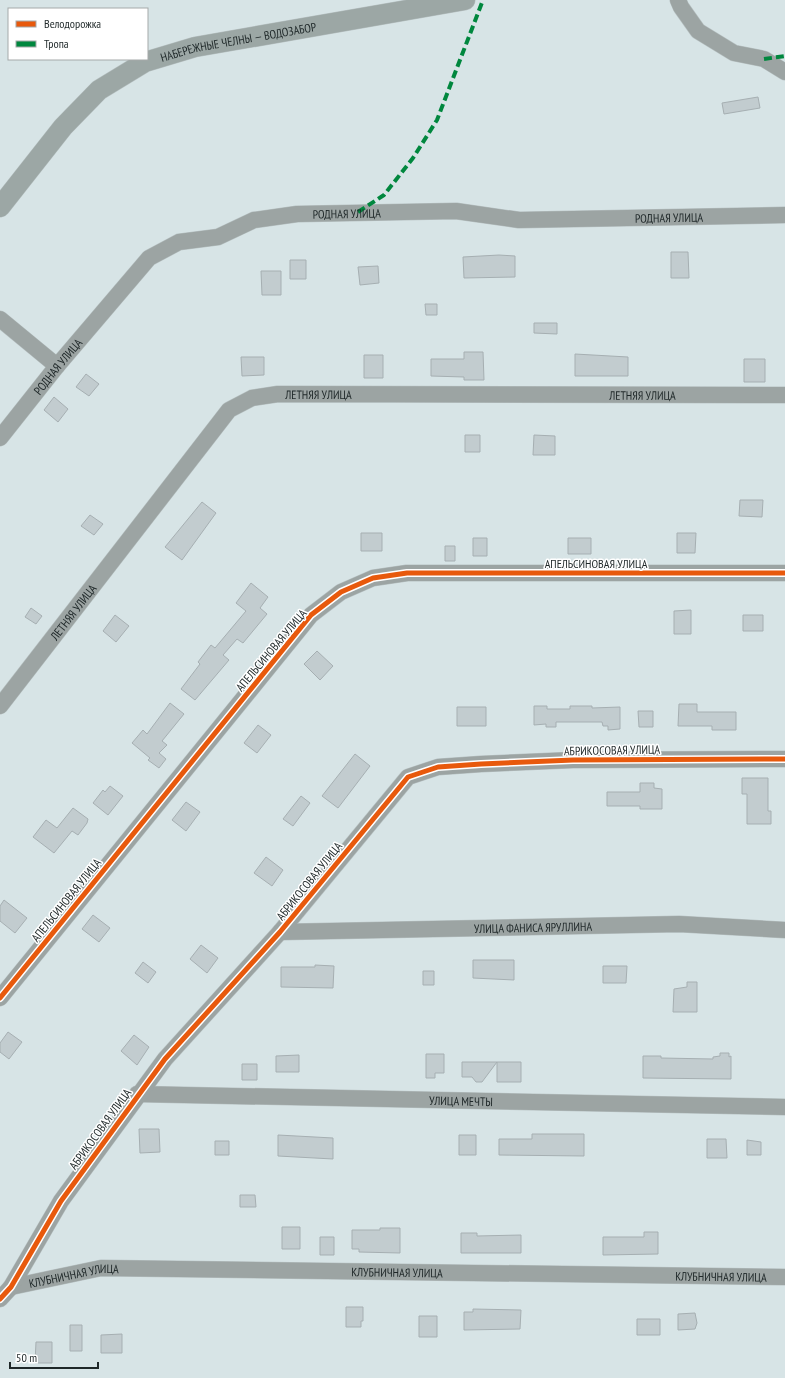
<svg xmlns="http://www.w3.org/2000/svg" width="785" height="1378" viewBox="0 0 785 1378" font-family="'PT Sans Narrow',sans-serif">
<rect width="100%" height="100%" fill="#d7e4e6"/>
<path fill="#c2cccf" stroke="#a6afb2" d="M758 97 760 108 724 114 722 103Z
M671 252H688L689 278H671Z
M499 255 515 256V277L464 278 463 257Z
M290 260H306V279H290Z
M378 266 379 283 360 285 358 267Z
M261 271H281V295H262Z
M425 304H437V315H426Z
M534 323H557V334L534 333Z
M464 352H483L484 380H464V377L431 376V359H464Z
M575 354 628 357V376H575Z
M364 355H383V378H364Z
M241 357H264V375L242 376Z
M744 359H765V382H744Z
M86 374 99 384 89 396 76 387Z
M54 397 68 409 58 422 44 410Z
M465 435H480V452H465Z
M534 435 555 436V455H533Z
M740 500H763L762 517 739 516Z
M202 502 216 513 182 560 165 547Z
M90 515 103 524 94 535 81 526Z
M361 533H382V551H361Z
M677 533H696L695 553H677Z
M473 538H487V556H473Z
M568 538H591V554H568Z
M445 546H455V561H445Z
M251 583 268 597 260 608 267 614 243 643 237 639 223 655 229 660 195 700 181 689 200 664 198 662 211 645 215 648 246 611 236 603Z
M31 608 42 616 36 624 25 617Z
M691 610V634H674V611Z
M115 615 129 626 116 642 103 631Z
M743 615H763V631H743Z
M317 651 333 666 320 680 304 664Z
M170 703 184 714 162 741 167 745 159 753 166 759 159 768 148 760 150 758 132 743 143 730 147 734Z
M679 704H697V712H736V730H712V726H678Z
M534 706H547V709H570V706H592V708L620 707V729L608 730V726H603L602 722H556V727H546V724L534 725Z
M457 707H486V726H457Z
M638 711H653V727H639Z
M258 725 271 735 257 753 244 743Z
M355 754 370 766 338 808 322 796Z
M742 778H768V811H771V824H747V794H742Z
M640 783H654V788L662 789V809H640V806H607V792H640Z
M110 786 123 796 108 815 93 803 103 790 105 792Z
M301 796 310 803 293 826 283 819Z
M186 802 200 812 186 831 172 820Z
M73 808 88 819 87 823 78 835 72 831 54 853 33 837 46 820 57 828Z
M266 857 283 870 272 886 254 873Z
M4 900 27 918 15 933 0 921V906Z
M93 915 110 928 99 942 82 929Z
M201 945 218 958 207 973 190 959Z
M473 960H514V980L473 978Z
M143 962 156 972 148 983 135 973Z
M315 965 334 966 333 988 281 987V967H315Z
M603 966H627L626 983H603Z
M423 971H434V985H423Z
M687 982H697V1012H673L674 989 687 987Z
M8 1032 22 1042 9 1059 0 1052V1043Z
M134 1035 149 1047 137 1065 121 1051Z
M720 1053H729V1057L731 1056V1079L643 1078V1056H661V1058L713 1059V1057L720 1056Z
M426 1054H444V1073H435V1078H426Z
M299 1055V1072H276V1056Z
M462 1062H497L482 1082H476L472 1077H462Z
M497 1062H521V1082H497Z
M242 1064H257V1080H242Z
M139 1129H159L160 1152 140 1153Z
M532 1134H584V1156L499 1155V1139H532Z
M278 1135 333 1138V1159L278 1156Z
M459 1135H476V1155H459Z
M707 1139H726L727 1158H707Z
M747 1140 761 1142V1155H747Z
M215 1141H229V1155H215Z
M240 1195H255L256 1207H240Z
M282 1227H300V1249H282Z
M380 1228H400V1253L359 1252V1249H352V1230H380Z
M644 1232H658V1254L603 1255V1237H644Z
M461 1233H477V1236L521 1235V1253H461Z
M320 1237H334V1255H320Z
M346 1307H363V1321H361V1327H346Z
M473 1309 521 1310 520 1329 464 1330V1312H473Z
M695 1313 697 1323 695 1329 678 1330V1314Z
M419 1316H437V1337H419Z
M637 1319H660V1335H637Z
M70 1325H82V1351H70Z
M122 1334V1353H101V1335Z
M36 1342H52V1363H35Z"/>
<g fill="none" stroke-linecap="round" stroke-linejoin="round">
<g stroke="#b7c1c2" stroke-width="17">
<g id="minor">
<path d="M678 0 681 7 698 31 734 53 764 59 785 72"/>
<path d="M0 319 57 366"/>
<path id="s1" d="M0 438 57 366 149 258 179 242 218 237 254 220 297 214 456 211 519 220 785 215"/>
<path id="s2" d="M0 706 229 410 252 398 278 394 785 395"/>
<path id="s3" d="M280 932 679 924 785 930"/>
<path d="M0 998 311 615 341 592 373 578 407 573H785"/>
<path id="s4" d="M137 1094 785 1107"/>
<path id="s5" d="M11 1287 101 1268 785 1277"/>
<path d="M0 1299 11 1287 61 1201 165 1059 280 932 408 777 438 767 481 764 573 760 785 759"/>
</g>
</g>
<g stroke="#b7c1c2" stroke-width="21">
<g id="major">
<path id="s6" d="M0 207 63 127 99 90 145 62 195 47 465 0"/>
</g>
</g>
<use href="#minor" stroke="#9ca4a3" stroke-width="16"/>
<use href="#major" stroke="#9ca7a5" stroke-width="20"/>
<path stroke="#00873e" stroke-width="4" stroke-dasharray="8 4" stroke-linecap="butt" d="M764 59 785 56
M358 212 384 195 413 158 437 120 483 0"/>
<g stroke="#fff" stroke-width="8">
<path id="cycleway" d="M0 998 311 615 341 592 373 578 407 573H785
M0 1299 11 1287 61 1201 165 1059 280 932 408 777 438 767 481 764 573 760 785 759"/>
</g>
<use href="#cycleway" stroke="#e8590c" stroke-width="5"/>
</g>
<g text-anchor="middle" dominant-baseline="central" stroke-width="3" stroke-linejoin="round" paint-order="stroke">
<g font-size="12" fill="#1e2728" stroke="#fff">
<text stroke="none"><textPath href="#s6" startOffset="303">НАБЕРЕЖНЫЕ ЧЕЛНЫ — ВОДОЗАБОР</textPath></text>
<text stroke="none"><textPath href="#s1" startOffset="440">РОДНАЯ УЛИЦА</textPath></text>
<text stroke="none"><textPath href="#s1" startOffset="763">РОДНАЯ УЛИЦА</textPath></text>
<text stroke="none"><textPath href="#s1" startOffset="92">РОДНАЯ УЛИЦА</textPath></text>
<text stroke="none"><textPath href="#s2" startOffset="467">ЛЕТНЯЯ УЛИЦА</textPath></text>
<text stroke="none"><textPath href="#s2" startOffset="791">ЛЕТНЯЯ УЛИЦА</textPath></text>
<text x="596" y="563">АПЕЛЬСИНОВАЯ УЛИЦА</text>
<text stroke="none"><textPath href="#s2" startOffset="119">ЛЕТНЯЯ УЛИЦА</textPath></text>
<text transform="translate(271 650) rotate(-50)">АПЕЛЬСИНОВАЯ УЛИЦА</text>
<text transform="translate(612 750) rotate(-1)">АБРИКОСОВАЯ УЛИЦА</text>
<text transform="translate(309 881) rotate(-51)">АБРИКОСОВАЯ УЛИЦА</text>
<text transform="translate(66 900) rotate(-51)">АПЕЛЬСИНОВАЯ УЛИЦА</text>
<text stroke="none"><textPath href="#s3" startOffset="253">УЛИЦА ФАНИСА ЯРУЛЛИНА</textPath></text>
<text stroke="none"><textPath href="#s4" startOffset="324">УЛИЦА МЕЧТЫ</textPath></text>
<text transform="translate(100 1129) rotate(-54)">АБРИКОСОВАЯ УЛИЦА</text>
<text stroke="none"><textPath href="#s5" startOffset="388">КЛУБНИЧНАЯ УЛИЦА</textPath></text>
<text stroke="none"><textPath href="#s5" startOffset="64">КЛУБНИЧНАЯ УЛИЦА</textPath></text>
<text stroke="none"><textPath href="#s5" startOffset="712">КЛУБНИЧНАЯ УЛИЦА</textPath></text>
</g>
</g>
<rect x="8" y="8" width="140" height="52" fill="#ffffff" stroke="#a5a9a9"/>
<rect x="16" y="21" width="20" height="6" fill="#e8590c" stroke="#a5a9a9"/>
<text x="44" y="28" font-size="12" fill="#1e2728">Велодорожка</text>
<rect x="16" y="41" width="20" height="6" fill="#00873e" stroke="#a5a9a9"/>
<text x="44" y="48" font-size="12" fill="#1e2728">Тропа</text>
<path d="M10 1362v6h88v-6" fill="none" stroke="#1e2728" stroke-width="2"/>
<text x="16" y="1362" font-size="12" fill="#1e2728" stroke="#ffffff" stroke-width="3" paint-order="stroke">50 m</text>
</svg>
